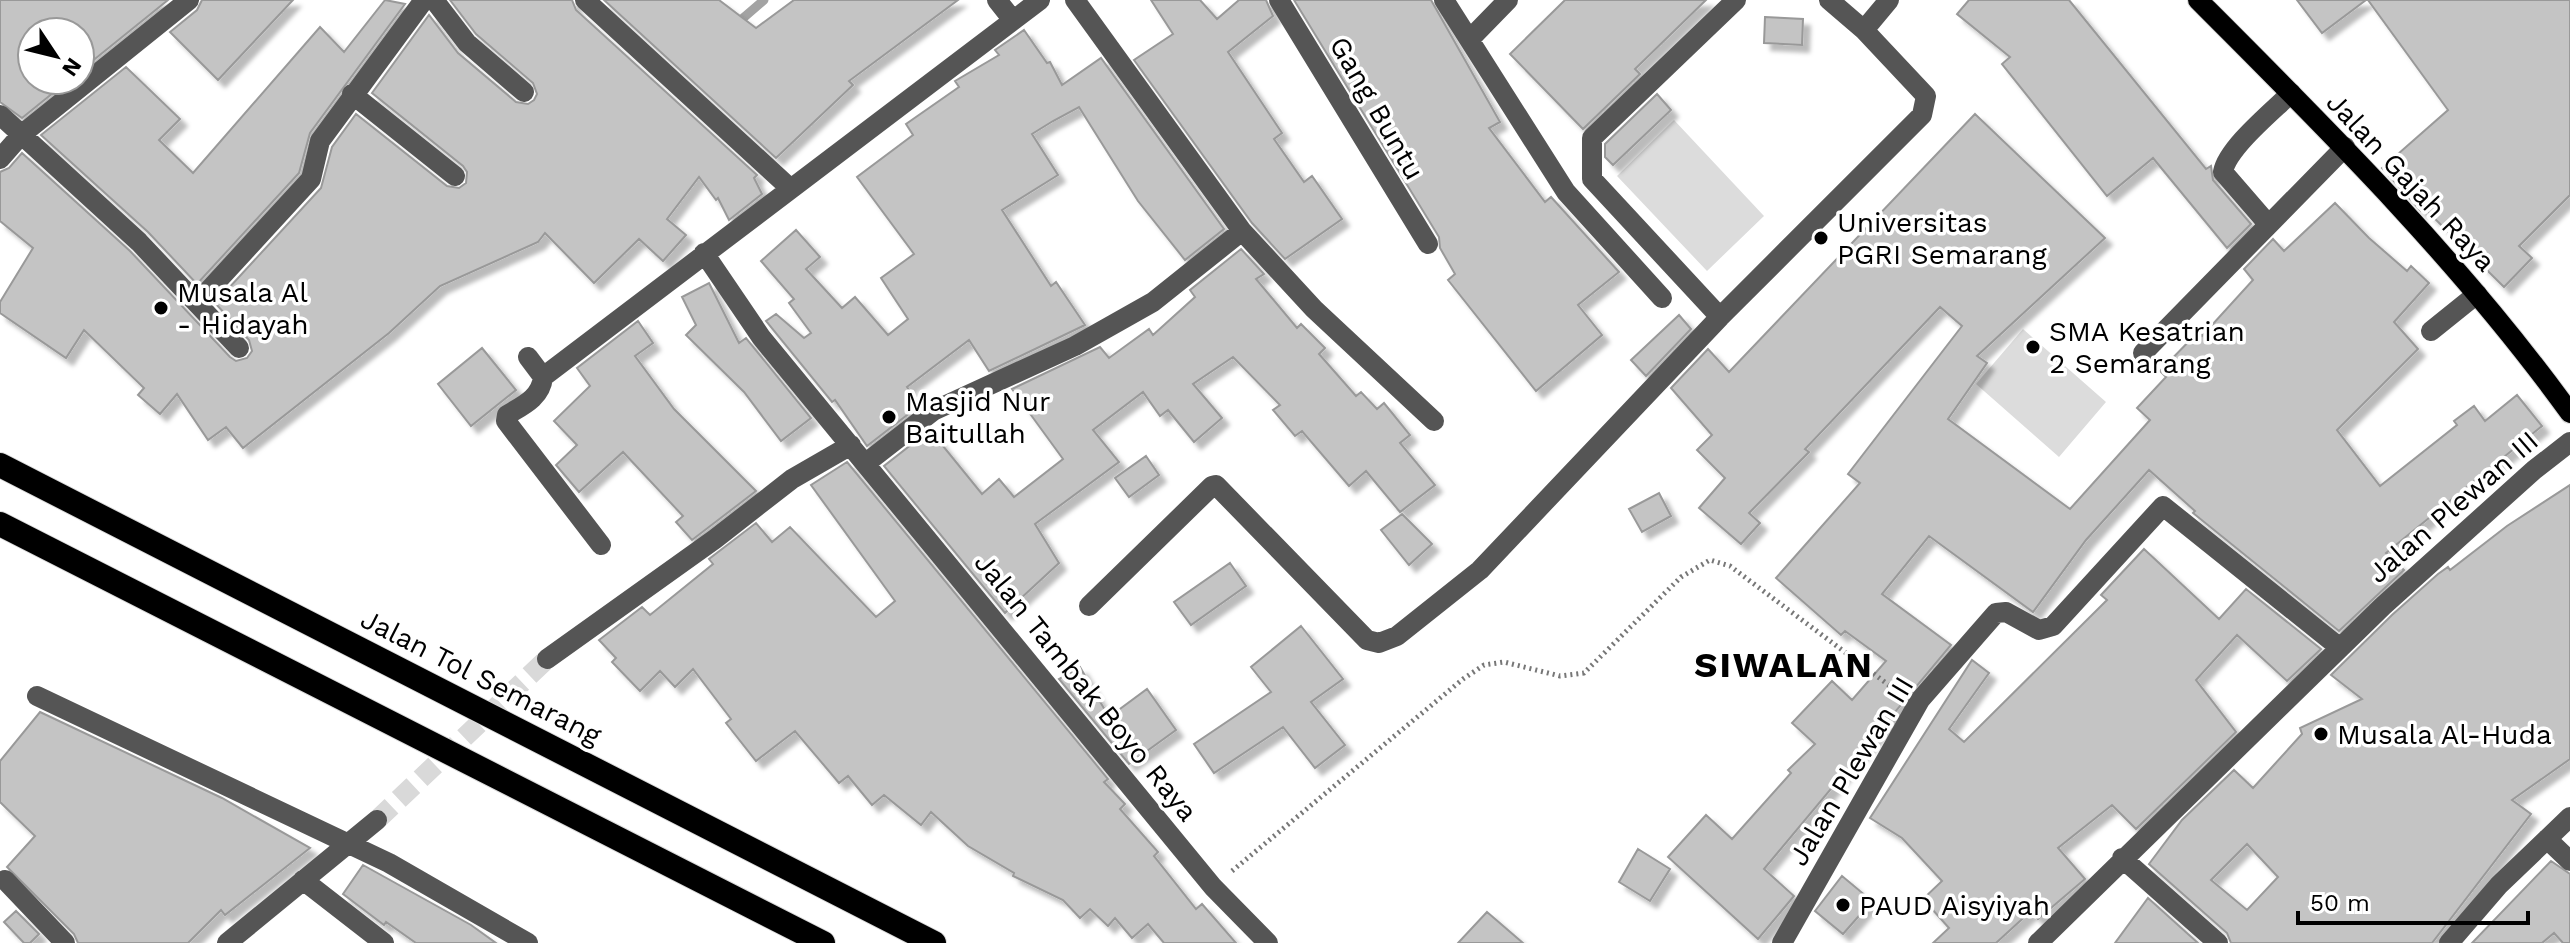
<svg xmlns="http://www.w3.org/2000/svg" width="2570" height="943" viewBox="0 0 2570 943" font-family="'Work Sans',sans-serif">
<defs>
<filter id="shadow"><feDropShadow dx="7" dy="7" stdDeviation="2" flood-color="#0004"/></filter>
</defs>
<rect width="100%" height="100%" fill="#fff"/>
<path fill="#dcdcdc" d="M1674 120 1764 216 1707 271 1617 176Z
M2023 329 2106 402 2059 457 1976 384Z"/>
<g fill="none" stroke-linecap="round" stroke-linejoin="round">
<path stroke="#a3a3a3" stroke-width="9" d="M735 25 764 0"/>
</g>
<path fill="#c4c4c4" stroke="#999" stroke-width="2" fill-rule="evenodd" filter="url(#shadow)" d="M0 0H168L80 71V32H32V80H69L22 118 0 102Z
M202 0H293L218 80 170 32 197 10Z
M385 0 405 4 310 133 299 173 197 284 148 232 41 135 126 67 180 119 159 140 193 173 320 27 344 52Z
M450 0H572L576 10 757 175 754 178 762 194 729 220 718 198 716 200 699 177 667 219 686 235 663 261 639 239 594 283 545 233 538 242 440 286 389 333 243 448 226 427 208 440 177 394 160 414 138 395 144 388 84 330 66 358 0 313V302L33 248 0 221V172L9 168 22 153 130 251 230 357 236 361 247 358 252 351 249 340 215 303 321 188 332 147 356 114 447 186 459 188 466 183 467 172 463 166 372 93 429 15 458 53 516 102 528 104 534 100 537 94 533 83 476 34Z
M604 0H719L756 28 794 0H958L849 81 853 85 776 158Z
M1151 0H1200L1217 19 1239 0H1266L1273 16 1228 52 1282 133 1274 139 1304 182 1312 176 1342 219 1285 259 1252 223 1134 60 1173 34Z
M1294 0H1431L1500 122 1489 128 1545 202 1551 197 1619 272 1578 305 1602 335 1536 391 1448 280 1455 274 1440 248 1439 237Z
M1565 0H1706L1635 69 1640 74 1583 129 1510 54Z
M1969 0H2069L2206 169 2211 166 2213 180 2251 224 2227 248 2153 158 2107 196 2002 64 2010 57 1957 14Z
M2297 0H2366L2322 33Z
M2368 0H2570V195L2519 246 2532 258 2504 287 2424 208 2421 211 2382 168 2448 110Z
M1765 17 1803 19 1802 45 1764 43Z
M1024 30 1047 63 1050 62 1062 85 1101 58 1224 229 1185 260 1138 201 1079 107 1053 121 1032 134 1058 175 1002 210 1051 286 1056 282 1085 325 989 371 969 340 907 387 920 405 867 446 835 400 832 402 766 321 776 314 804 338 811 333 789 303 794 299 761 261 796 230 820 257 806 269 842 308 855 297 888 335 908 319 881 278 914 254 857 177 913 135 906 124 959 87 955 81 999 55 995 50Z
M1657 94 1671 110 1613 165 1605 157V144Z
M1975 114 2105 238 1977 356 1987 363 1948 419 2070 509 2150 420 2137 408 2166 377 2160 371 2198 332 2202 336 2253 280 2244 269 2273 239 2284 251 2335 203 2369 238 2407 271 2411 266 2429 283 2394 322 2418 349 2337 430 2380 486 2457 425 2454 421 2474 406 2485 421 2517 395 2542 426 2386 553 2404 570 2339 631 2193 513 2195 511 2149 470 2086 540 2033 612 1929 536 1882 594 1951 645 1764 869 1794 896 1758 939 1668 857 1706 815 1732 839 1791 773 1788 770 1815 744 1792 723 1832 681 1852 700 1886 661 1845 631 1841 635 1776 578 1860 483 1848 474 1962 326 1940 307 1805 449 1809 452 1749 513 1760 523 1741 544 1699 508 1725 478 1697 450 1712 435 1671 388 1708 349 1729 372Z
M1241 249 1264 274 1256 279 1297 328 1301 324 1325 348 1319 354 1356 396 1361 392 1377 409 1384 403 1410 435 1400 443 1435 485 1400 512 1366 471 1349 486 1302 431 1295 436 1273 410 1280 405 1233 357 1193 384 1222 418 1194 442 1168 410 1160 416 1143 392 1093 430 1119 462 1035 524 1059 563 1005 613 884 466 930 430 982 494 999 479 1014 497 1063 459 1012 389 1100 347 1109 358 1149 329 1153 335 1195 297 1190 290Z
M709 283 739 343 746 338 811 418 781 441 744 392 686 335 696 325 682 297Z
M1679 315 1691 329 1646 376 1631 360Z
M638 321 653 343 635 356 674 409 756 491 692 540 676 522 683 516 623 452 579 492 556 465 577 445 554 421 590 386 577 368Z
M482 348 516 390 471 426 438 384Z
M1146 456 1159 475 1129 497 1115 478Z
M847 462 1108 779 1104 782 1125 804 1120 809 1158 852 1154 856 1196 909 1202 904 1236 943H1164L1148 924 1132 938 1115 918 1108 926 1090 909 1080 918 1063 900 1013 876 1014 873 968 846 931 812 921 825 884 795 872 805 848 776 839 783 795 731 756 761 726 723 731 719 693 669 675 687 660 671 640 691 612 662 616 658 599 640 642 607 650 615 713 564 709 559 756 523 772 542 790 527 876 617 895 601 811 485Z
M2570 485V759L2512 800 2531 814 2432 943H2231L2227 933 2149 864 2182 820 2234 770 2253 788 2302 734 2300 728 2362 699 2331 675 2392 615 2438 574 2448 567 2450 570 2507 526ZM2247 844 2278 877 2247 910 2211 880Z
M1659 493 1671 516 1642 532 1629 509Z
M1402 514 1432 544 1409 565 1381 530Z
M2144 549 2219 619 2246 589 2321 649 2287 681 2237 635 2196 680 2236 732 2136 829 2112 805 2058 848 2085 879 2038 919 2031 911 1996 943H1933L1949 928 1923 899 1942 881 1902 838 1870 818 1972 660 1989 673 1949 729 1964 742 2107 600 2101 595Z
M1230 563 1246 586 1191 625 1174 602Z
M1301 626 1343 679 1311 702 1345 745 1315 768 1283 727 1214 773 1194 744 1271 692 1251 667Z
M1080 667 1109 717 1147 689 1176 730 1129 764 1059 679Z
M40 712 222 798 310 848 225 915 221 910 188 943H78L74 934 7 867 35 836 0 802V761Z
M1638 849 1670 869 1650 901 1619 882Z
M2551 861 2570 874V943H2563L2554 933 2542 943H2472Z
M363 865 471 925 496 943H416L386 922 384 925 343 894Z
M1842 876 1872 901 1843 934 1815 911Z
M2148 898 2198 943H2115Z
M16 911 39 934 30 943H24L4 922Z
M1487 912 1523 943H1458Z"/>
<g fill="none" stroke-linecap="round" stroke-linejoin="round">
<path stroke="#d9d9d9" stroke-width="20" stroke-dasharray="20 10" stroke-linecap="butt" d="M377 820 547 659"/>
<g stroke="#dbdbdb" stroke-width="22">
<path id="major" d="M2198 0C2329 131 2461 262 2570 413"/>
</g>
<g stroke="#dbdbdb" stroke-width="26">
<path id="highway" d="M0 465 934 943
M0 524 823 943"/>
</g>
<path stroke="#777" stroke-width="5" stroke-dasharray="2 4" stroke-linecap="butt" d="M1232 871 1463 679 1484 665 1504 662 1560 676 1584 673 1681 577 1710 560 1730 566 1898 692"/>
<path stroke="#555" stroke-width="20" d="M434 0 467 43 524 92
M585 0 791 189
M997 0 1012 19
M1075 0 1242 231 1314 309 1434 421
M1279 0 1428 244
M1444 0 1566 192 1662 298
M1864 30 1889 0
M1470 39 1508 0
M352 94 455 176
M0 115 139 242 239 348
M0 159 21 135 189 0
M2268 224 2223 172C2227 148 2273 111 2291 93
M704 253 761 337 1213 887 1268 943
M197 303 311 179 320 141 424 0
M1720 317 1592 179V138L1736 0
M2431 331 2477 294
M2143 353 2345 147
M528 357 543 377C541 398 522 406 507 415L506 421 601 545
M543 377 1040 0
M866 463 933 411 1075 346 1153 302 1242 231
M1089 606 1212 486 1216 485 1367 640 1379 643 1397 636 1480 570 1720 317 1922 115 1926 96 1864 30 1829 0
M547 659 715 539 792 479 851 445
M37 696 389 863 528 943
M2547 839 2570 861
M2122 858 2218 943
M5 880 65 943
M303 880 384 943
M227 943 377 820
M1782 943 1920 700 1996 613 2006 612 2039 630 2053 626 2163 506 2339 647
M2038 943 2383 606 2534 470 2570 442
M2449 943 2499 885 2570 817"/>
<use href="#major" stroke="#000" stroke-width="20"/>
<use href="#highway" stroke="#000" stroke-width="24"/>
</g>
<g fill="#000" stroke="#fff" stroke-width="3">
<circle cx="1821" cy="238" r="8"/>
<circle cx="161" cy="308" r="8"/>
<circle cx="2033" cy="347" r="8"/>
<circle cx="889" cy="417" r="8"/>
<circle cx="2321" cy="734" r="8"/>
<circle cx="1843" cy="905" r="8"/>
</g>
<g text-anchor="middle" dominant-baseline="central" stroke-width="7" stroke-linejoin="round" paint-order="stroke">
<g font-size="28" fill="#000" stroke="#fff">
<text transform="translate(1377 108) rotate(60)">Gang Buntu</text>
<text transform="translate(2411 182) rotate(47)">Jalan Gajah Raya</text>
<text transform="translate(2453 507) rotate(-41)">Jalan Plewan III</text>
<text transform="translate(481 677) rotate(27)">Jalan Tol Semarang</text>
<text transform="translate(1086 687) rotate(51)">Jalan Tambak Boyo Raya</text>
<text transform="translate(1851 771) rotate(-59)">Jalan Plewan III</text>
</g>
<g font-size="28" fill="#000" stroke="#fff" text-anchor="start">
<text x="1837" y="222">Universitas<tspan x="1837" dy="32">PGRI Semarang</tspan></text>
<text x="177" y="292">Musala Al<tspan x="177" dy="32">- Hidayah</tspan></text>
<text x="2049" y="331">SMA Kesatrian<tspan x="2049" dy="32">2 Semarang</tspan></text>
<text x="905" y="401">Masjid Nur<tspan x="905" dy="32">Baitullah</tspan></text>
<text x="2337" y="734">Musala Al-Huda</text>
<text x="1859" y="905">PAUD Aisyiyah</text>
</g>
<g font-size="36" font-weight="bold" letter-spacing="2" fill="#000" stroke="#fff">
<text x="1784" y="665">SIWALAN</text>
</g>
</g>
<g transform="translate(56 56) rotate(125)"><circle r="38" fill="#ffffff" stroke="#999999" stroke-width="2"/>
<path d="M0-6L14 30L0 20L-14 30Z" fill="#000000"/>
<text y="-12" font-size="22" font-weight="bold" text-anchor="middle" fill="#000000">N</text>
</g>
<path d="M2298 911v12h230v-12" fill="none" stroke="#000000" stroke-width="4"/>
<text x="2310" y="911" font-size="24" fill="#000000" stroke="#ffffff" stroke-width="6" paint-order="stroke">50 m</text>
</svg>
